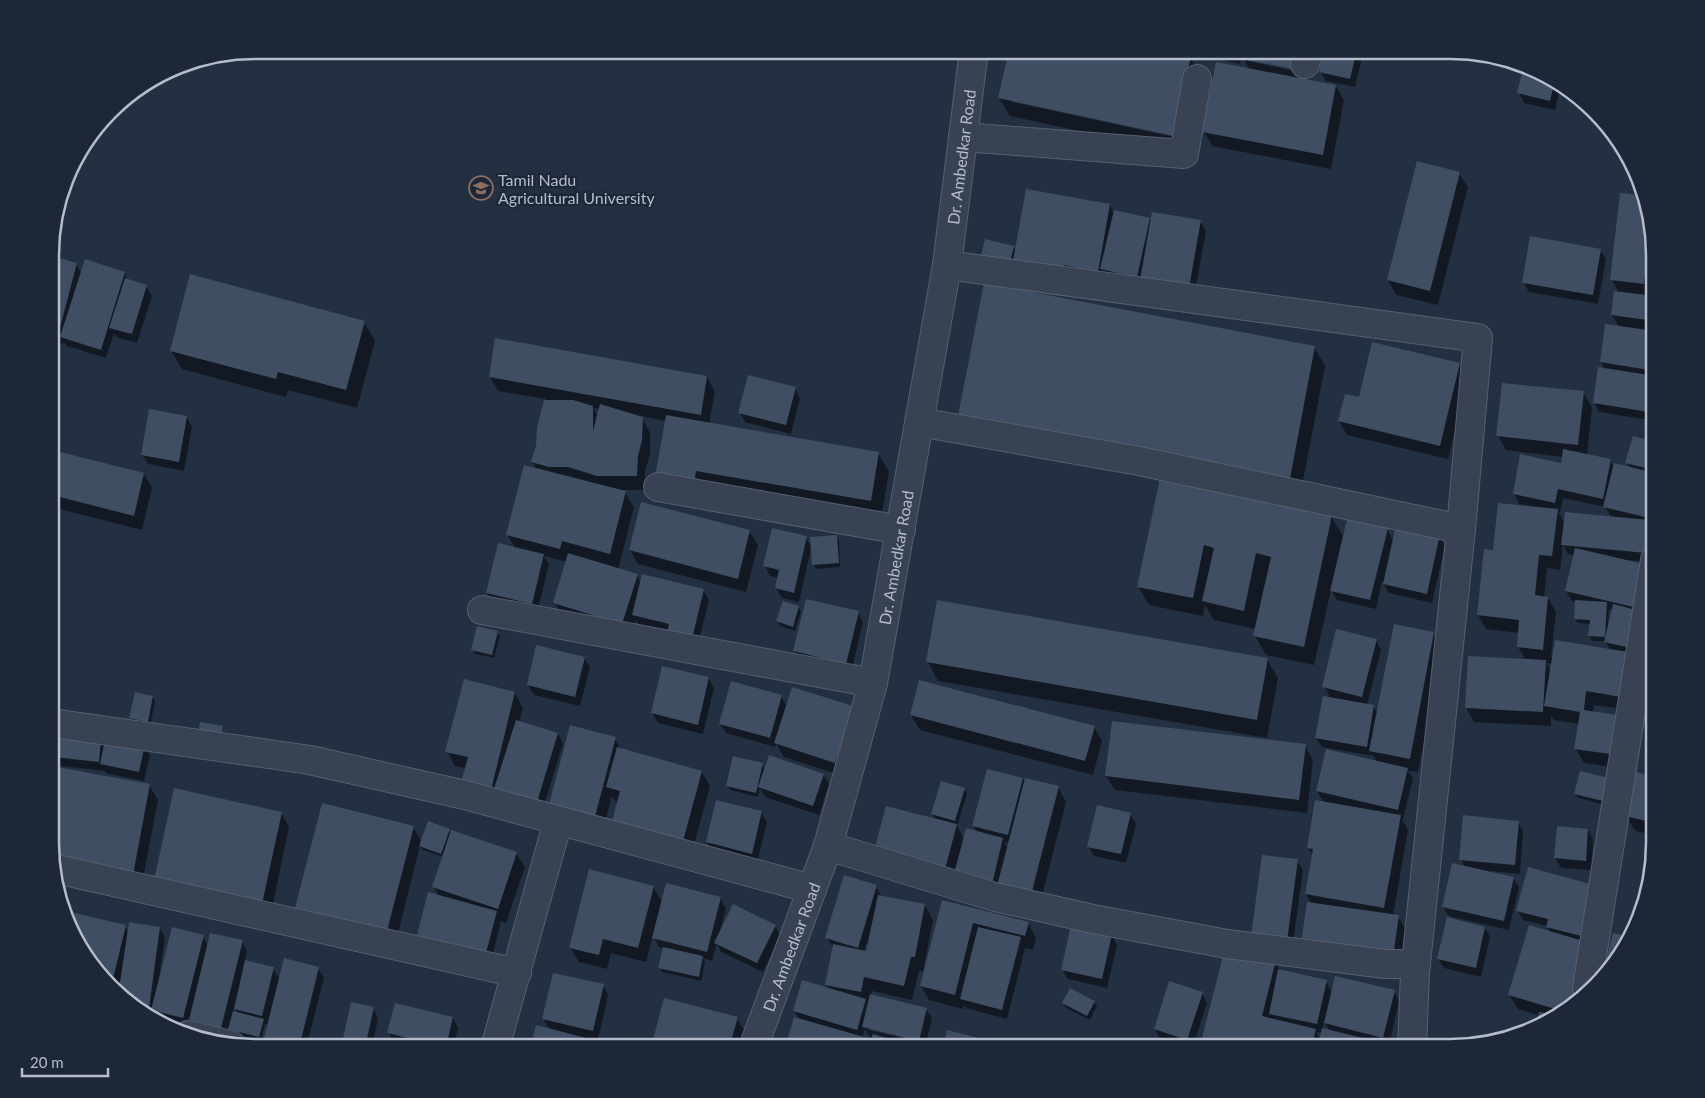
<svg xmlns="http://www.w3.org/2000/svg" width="1705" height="1098" viewBox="0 0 1705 1098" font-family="Lato,sans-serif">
<rect width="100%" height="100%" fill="#233042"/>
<path fill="#0007" fill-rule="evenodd" d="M1010 50H1180V52L1173 51V53L1190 57 1201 76 1184 154 1010 116 999 98ZM1012 99 1180 136 1179 138 1012 102Z
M1193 50H1304L1298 79 1336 86 1344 100 1331 169 1212 146 1204 132 1249 69 1242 56 1240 64 1194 53ZM1248 59 1299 70V72L1248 61Z
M1325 50H1364L1355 87 1326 81 1320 71Z
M1525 65 1561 83 1555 110 1524 103 1519 93Z
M1459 173 1468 187 1438 305 1396 295 1388 280Z
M1621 194 1641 196 1655 242V267L1651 297H1655V329L1645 328V331L1655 332V421L1599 412 1594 403 1605 369 1601 362 1606 325 1619 327 1612 315 1615 292 1619 293 1612 280Z
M1110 205 1113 212 1152 220 1200 221 1206 231 1194 297 985 260 1013 247 1016 251Z
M1600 250 1606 259 1598 304 1529 292 1523 282Z
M52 258 76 264 81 273H124L129 281 146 286 152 296 137 343 116 337 114 333 106 358 67 346 64 342 63 344 52 341Z
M364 322 375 341 357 408 288 390 286 397 182 369 171 351Z
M1314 347 1325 366 1299 502 969 439Z
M1459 364 1467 378 1448 459 1347 435 1339 421 1360 399Z
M490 377H707L715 392 709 424 878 453 889 472 881 519 704 508 666 421 641 416 650 433V455L645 471V490H620L625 493 634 507 618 570 637 575 641 583 703 590 709 600 697 648 669 632 639 624 636 620 630 637 563 617 555 603 567 562 544 556 549 564 537 613 493 602 487 593 515 548 507 534 537 470 532 462 537 446 538 427 546 399 498 391ZM593 408 600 409 598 417Z
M795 388 800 398 791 434 745 422 740 413Z
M1583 392 1592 407 1587 455 1610 460 1614 467 1630 468 1627 462 1655 444V507L1650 524 1654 530 1651 562 1626 560 1625 561 1647 566 1629 710 1594 705 1593 713 1616 716 1618 768 1584 763 1575 748 1579 724 1554 720 1551 716V726L1474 722 1466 708 1526 660 1518 647 1519 633 1486 629 1478 615 1494 551 1530 508V506L1519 504 1514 494 1562 465 1563 457 1506 450 1498 436ZM1563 498 1605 507 1611 517 1565 524 1558 511 1560 512ZM1563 545 1568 554 1574 555 1566 591 1572 601 1576 602 1575 619 1578 623 1590 624V636L1592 641H1605L1611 651 1551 657 1556 612 1548 598H1544L1547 568 1560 570ZM1609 609 1613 610 1609 625H1608ZM1546 663 1552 664 1551 671Z
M187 417 192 427 184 471 148 464 142 455Z
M52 452 144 474 152 488 142 530 52 507Z
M1161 480 1331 516 1344 538 1387 529 1393 540 1439 536 1445 545 1432 603 1389 593 1382 581 1376 609 1337 600 1331 590 1314 665 1266 655 1255 636 1256 629 1214 620 1205 605 1203 616 1149 605 1138 586Z
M749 531 758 545 746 592 638 564 630 550Z
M836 536 839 540 840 567 816 569 813 564 811 549 799 602 782 598 776 588 779 578 770 576 765 566 806 538 812 548Z
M799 608 801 612 795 631 780 626 778 621Z
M858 612 863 622 851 673 799 660 794 651Z
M497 632 500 636 494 658 475 654 473 649Z
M1433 633 1442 647 1418 772 1408 771 1413 778 1403 819H1402L1408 830 1393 916H1398L1406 931 1400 971 1311 903 1306 894 1313 856 1308 847 1324 803 1317 791 1377 762 1374 756 1322 747 1316 738 1331 699 1324 686 1376 640 1381 650 1367 705 1373 706 1378 714Z
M537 646 584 658 590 667 580 706 534 695 528 685Z
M1267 659 1278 678 1267 738 938 681 928 662Z
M709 678 714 688 703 734 658 723 652 713Z
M1655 686V738L1648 726Z
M515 693 523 708 519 722 558 734 563 744 540 818 471 798 466 768 455 766 447 751Z
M781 696 787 707H852L843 776 784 757 776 744 775 747 726 733 720 724Z
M153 697 155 702 150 726 133 722 131 718Z
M911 715 1094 727 1102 741 1093 775 920 730Z
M615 738 621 750 702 772 710 786 690 859 619 802 615 801 612 796 601 837 557 826Z
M101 739 105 747 144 746 150 755 144 781 106 773 105 771 61 766 55 756Z
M1305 746 1313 760 1307 813 1115 790 1106 776Z
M762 765 765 770 823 775 829 784 819 815 765 797 760 788 758 797 730 790 728 785Z
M52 767 149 785 158 800 141 889 52 870Z
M1655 771V835L1635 831 1626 816 1653 778Z
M1023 779 1025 783 1058 787 1066 802 1038 912 883 869 936 820 933 814 964 789 967 794 957 826 964 839 977 832 973 826ZM1004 842 1009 843 1008 848Z
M1609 779 1605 805 1578 798 1575 794Z
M175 789 281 813 289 827 270 918Z
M761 812 767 822 757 863 712 852 707 842Z
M1130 814 1136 824 1126 863 1094 856 1088 846Z
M1518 822 1523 831 1520 874 1492 871V873L1513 878 1519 887 1509 930 1449 916 1443 907 1465 867 1460 859Z
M413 827 422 842 449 830 451 834 516 853 525 867 506 923 501 921 491 962 423 944 418 935 439 897 434 887 443 857 423 850 420 846 394 949 304 926Z
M1558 827 1588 830 1593 840 1591 870 1561 868 1555 858Z
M1297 861 1303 870 1292 950 1258 945Z
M876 886 881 897 925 905 933 920 923 971H919L912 1000 872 991 871 995 926 1009 932 1018 925 1048H917L901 1044 903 1048H787L800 1020 794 1011 829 989 826 985 834 948 827 938ZM867 942 869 943 867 953 864 952ZM869 1027 925 1041V1043L869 1030ZM865 1029 869 1036 873 1037 872 1041 862 1038Z
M1593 886 1590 986 1552 1021 1537 1025 1539 1015 1518 1009 1509 995 1551 933 1547 926 1523 920 1517 910Z
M653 887 663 903 720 898 726 908 720 932 775 926 780 935 763 972 721 952 717 944 712 961 703 958 705 962 701 981 662 972 660 968 664 948 659 947 653 935 646 962 611 953 607 969 579 962 570 947Z
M943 902 1028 923 1036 938 1033 950 1025 948 1007 1019 966 1008 964 1005 963 1009 929 1000 921 986Z
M66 912 125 926 128 932 160 928 165 938 160 971H162L203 936 208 946 242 941 247 951 245 961 273 968 280 980 318 968 324 978 306 1048H267L264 1042 268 1025 265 1024 261 1041 232 1033 229 1028 227 1037 196 1030 190 1020 188 1027 158 1019 154 1012 153 1019 141 1014 78 946ZM234 1007 238 1013 233 1012Z
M1485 928 1490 937 1481 977 1444 968 1438 959Z
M1111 935 1117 945 1107 988 1068 979 1062 969Z
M1275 962 1281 971 1326 981 1332 993 1394 991 1399 1001 1389 1046 1391 1048H1206L1203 1041ZM1324 1022 1330 1031 1322 1030ZM1316 1032 1322 1033 1320 1039Z
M603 985 608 995 598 1040 588 1038 594 1048H531L550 1030 543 1019Z
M1202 993 1207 1003 1193 1047 1180 1045 1160 1039 1155 1029Z
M1094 1002 1097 1006 1090 1020 1066 1008 1063 1003Z
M373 1008 378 1018 372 1048H342Z
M453 1018 458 1028 453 1048H417L394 1043 389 1033Z
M737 1018 745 1032 741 1048H653L652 1047Z"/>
<path fill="#3f4e62" d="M1009 50H1164L1191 56 1174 136 998 98Z
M1216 50H1236L1235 55Z
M1243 50H1297L1293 69 1242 59Z
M1324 50H1357L1350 79 1319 72Z
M1216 62 1336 85 1323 155 1202 132Z
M1524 65 1555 80 1550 101 1517 93Z
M1417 161 1460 172 1430 291 1387 280Z
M1026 189 1110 204 1098 272 1064 265 1062 275 1012 266Z
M1620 193 1640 195 1654 240 1648 239 1644 284 1610 280Z
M1114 210 1150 218 1137 277 1100 269Z
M1152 212 1201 220 1189 288 1140 280Z
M1530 236 1601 249 1593 295 1522 283Z
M985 239 1014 246 1010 263 981 256Z
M52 256 77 263 58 335 52 334Z
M85 259 125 272 101 350 60 337Z
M190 274 365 321 346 390 278 372 276 379 170 351Z
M125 278 147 285 132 334 109 328Z
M984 283 1315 346 1289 484 957 421Z
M1614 291 1655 296V321L1611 315Z
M1605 324 1655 331V371L1600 362Z
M495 338 707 376 701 415 489 377Z
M1372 342 1460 363 1440 446 1338 421 1345 394 1359 397Z
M1598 367 1655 376V413L1593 403Z
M748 375 796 387 786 425 738 413Z
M1502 383 1584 391 1578 445 1496 436Z
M544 400H573L593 406V431L600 404 643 417 642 440 638 456 637 476H597L568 467H549L531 462 536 446 537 427Z
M149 409 187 416 179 462 141 455Z
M666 415 879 452 871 501 696 471 693 490 654 483Z
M1633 436 1655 442 1654 470 1625 463Z
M1563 449 1611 459 1603 499 1558 489 1555 503 1513 494 1520 454 1561 463Z
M52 450 144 473 134 516 52 495Z
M1614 463 1655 473 1645 517 1603 507Z
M524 465 626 491 610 554 562 541 560 549 506 535Z
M1160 478 1332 515 1304 647 1253 636 1271 557 1256 553 1244 611 1202 601 1214 548 1204 545 1193 598 1137 587Z
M641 502 750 530 738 579 629 550Z
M1498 503 1558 509 1552 556 1539 555 1535 595 1548 597 1543 650 1517 647 1519 620 1477 615 1484 549 1493 550Z
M1565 512 1649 520 1646 553 1561 545Z
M1347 519 1388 528 1370 600 1330 591Z
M1396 525 1440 534 1427 594 1383 584Z
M772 528 807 536 794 593 775 588 779 570 763 566Z
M837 535 839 563 812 565 810 537Z
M498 543 544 554 532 604 486 593Z
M1575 548 1648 565 1638 608 1565 591Z
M568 553 638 574 622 624 553 603Z
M642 574 704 589 692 639 667 633 669 624 632 615Z
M806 599 859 611 846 664 793 651Z
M937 600 1268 658 1257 720 926 662Z
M1575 600 1607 602 1605 637 1588 636 1590 620 1574 619Z
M783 601 799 606 793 627 776 621Z
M1613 604 1640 611 1631 648 1604 642Z
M1394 624 1434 632 1410 759 1369 751Z
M477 626 498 631 492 655 471 650Z
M1336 629 1377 639 1362 697 1322 687Z
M1555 640 1628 652 1621 697 1586 691 1584 710 1617 715 1610 754 1574 749 1580 712 1544 706Z
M536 645 585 657 575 697 527 685Z
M1468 656 1546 660 1543 712 1465 708Z
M662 666 709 677 698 725 651 713Z
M464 679 515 692 491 790 461 783 468 757 445 752Z
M919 680 1095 726 1085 761 910 715Z
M731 681 782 695 770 738 719 724Z
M1654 685H1655V727L1646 726Z
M792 687 853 706 835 763 774 743Z
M135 692 153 696 148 722 129 718Z
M1323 696 1374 705 1367 747 1315 738Z
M516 720 558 733 535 809 492 795Z
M1112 721 1306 744 1299 800 1105 776Z
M200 722 223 726 220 743 197 738Z
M570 725 616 737 593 824 547 812Z
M57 733 101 738 99 762 54 757Z
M106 735 145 744 139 772 100 764Z
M617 747 702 771 682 845 611 825 620 791 606 787Z
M1326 749 1408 768 1398 810 1316 791Z
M769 755 824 774 813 806 758 787Z
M733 756 763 763 756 793 726 786Z
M52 766 150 784 133 875 52 860Z
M987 769 1023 778 1008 835 972 826Z
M1654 769 1655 823 1625 816 1636 772 1652 776Z
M1580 771 1609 778 1603 801 1574 794Z
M1025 778 1059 786 1030 899 996 890Z
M941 781 965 788 955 821 931 814Z
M174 788 282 812 262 904 154 880Z
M716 800 762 811 752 854 706 842Z
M1315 800 1401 815 1384 908 1305 894 1313 849 1307 848Z
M322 803 414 826 386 935 294 912Z
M1097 805 1131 813 1121 854 1087 847Z
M886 806 957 824 944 873 873 855Z
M1463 815 1519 821 1515 865 1459 860Z
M428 821 450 829 441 854 419 846Z
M1557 826 1588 829 1586 861 1554 858Z
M966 828 1003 838 992 884 954 874Z
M451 830 517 852 498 909 432 887Z
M1262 855 1298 859 1287 941 1251 936Z
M1452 863 1514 877 1504 921 1442 907Z
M1528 867 1594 885 1581 936 1546 927 1548 919 1516 911Z
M589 869 654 886 638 948 603 939 599 955 569 948Z
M844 875 877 885 858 948 825 938Z
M666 883 721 897 707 952 652 938Z
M428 892 497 911 486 953 417 935Z
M878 895 925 904 915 957H911L904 986 864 977 861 992 825 985 833 944 866 951Z
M942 900 1029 922 1025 936 973 923 955 995 920 986Z
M1307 902 1399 915 1393 957 1301 944Z
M733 904 776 925 757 963 714 943Z
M66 911 126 925 112 983 78 946Z
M1447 917 1485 927 1476 968 1437 959Z
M129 922 160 927 148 1016 141 1014 119 989Z
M1071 925 1112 934 1102 979 1061 970Z
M1529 925 1590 943 1573 1002 1562 1011 1508 995Z
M172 927 204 935 183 1018 151 1010Z
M978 927 1021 937 1002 1010 960 999Z
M210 933 243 940 221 1028 189 1020Z
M1613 933 1630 937 1621 957 1603 973Z
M663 947 703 956 699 977 658 968Z
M1225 948 1276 960 1262 1016 1316 1029 1311 1048H1226L1201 1042Z
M284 958 319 967 299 1048H286L263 1042Z
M245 960 274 967 262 1016 234 1009Z
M1278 969 1327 980 1317 1024 1269 1014Z
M553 973 604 984 593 1031 542 1019Z
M1335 976 1395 990 1383 1038 1324 1023Z
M802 980 866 999 857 1030 793 1011Z
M1169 981 1203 992 1187 1040 1154 1029Z
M1070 988 1095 1001 1087 1016 1062 1003Z
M870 994 927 1008 919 1041 862 1027Z
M664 998 738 1017 729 1048 651 1047Z
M351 1002 374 1007 365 1048H341Z
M395 1003 453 1017 446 1047 387 1033Z
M233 1011 264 1019 259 1037 228 1029Z
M1539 1012 1558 1015 1552 1021 1536 1026Z
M794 1017 871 1039 873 1034 901 1042 900 1048H785Z
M536 1025 590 1039 588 1048H530Z
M1322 1028 1392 1045 1391 1048H1317Z
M947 1030 990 1041 988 1048H943Z
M1179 1042 1200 1047V1048H1178Z"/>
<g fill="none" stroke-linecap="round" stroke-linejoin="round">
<g stroke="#56606f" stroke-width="30">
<g id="minor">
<path d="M1305 64 1309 50"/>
<path d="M963 137 1184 154 1197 79"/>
<path d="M947 265 1478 338 1461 529 1415 973 1412 1048"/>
<path d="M919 422 1139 461 1461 529"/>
<path d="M658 487 901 530"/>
<path d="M482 610 873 683"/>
<path d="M52 723 310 760 465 795 812 889"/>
<path d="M828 846 995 897 1093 919 1227 944 1385 964H1416"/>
<path d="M52 868 517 973"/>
<path d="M1587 988 1655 560"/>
<path d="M188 1035 231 1045"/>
<path d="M495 1048 558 821"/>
<path id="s1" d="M753 1048 828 846 873 683 947 265 974 50"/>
</g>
</g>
<use href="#minor" stroke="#384252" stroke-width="28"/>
</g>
<defs>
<g id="university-ring" transform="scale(1.25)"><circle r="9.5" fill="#1d2737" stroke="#8d6e63" stroke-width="1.5"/><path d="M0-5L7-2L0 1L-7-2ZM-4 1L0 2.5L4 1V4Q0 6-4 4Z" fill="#8d6e63"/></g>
</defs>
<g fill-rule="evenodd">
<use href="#university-ring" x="481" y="188"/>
</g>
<g text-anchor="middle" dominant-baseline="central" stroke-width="4.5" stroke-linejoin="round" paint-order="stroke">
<g font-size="16" fill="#b5bdcc" stroke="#1d2737">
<text stroke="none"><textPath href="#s1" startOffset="918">Dr. Ambedkar Road</textPath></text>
<text stroke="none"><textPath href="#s1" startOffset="512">Dr. Ambedkar Road</textPath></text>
<text stroke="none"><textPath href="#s1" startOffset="108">Dr. Ambedkar Road</textPath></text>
</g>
<g font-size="16" fill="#b5bdcc" stroke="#1d2737" text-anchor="start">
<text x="498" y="179">Tamil Nadu<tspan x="498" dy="18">Agricultural University</tspan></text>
</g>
</g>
<path d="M0 0H1705V1098H0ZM255 59H1450A196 196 0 0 1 1646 255V843A196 196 0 0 1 1450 1039H255A196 196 0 0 1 59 843V255A196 196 0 0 1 255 59Z" fill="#1d2737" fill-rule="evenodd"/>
<path fill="none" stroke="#b5bdcc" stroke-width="2.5" d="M255 59H1450A196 196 0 0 1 1646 255V843A196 196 0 0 1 1450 1039H255A196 196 0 0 1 59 843V255A196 196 0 0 1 255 59Z"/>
<path d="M22 1068v8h86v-8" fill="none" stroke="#b5bdcc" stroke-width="2.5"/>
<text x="30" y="1068" font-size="15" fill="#b5bdcc" stroke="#1d2737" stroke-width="4" paint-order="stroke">20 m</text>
</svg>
